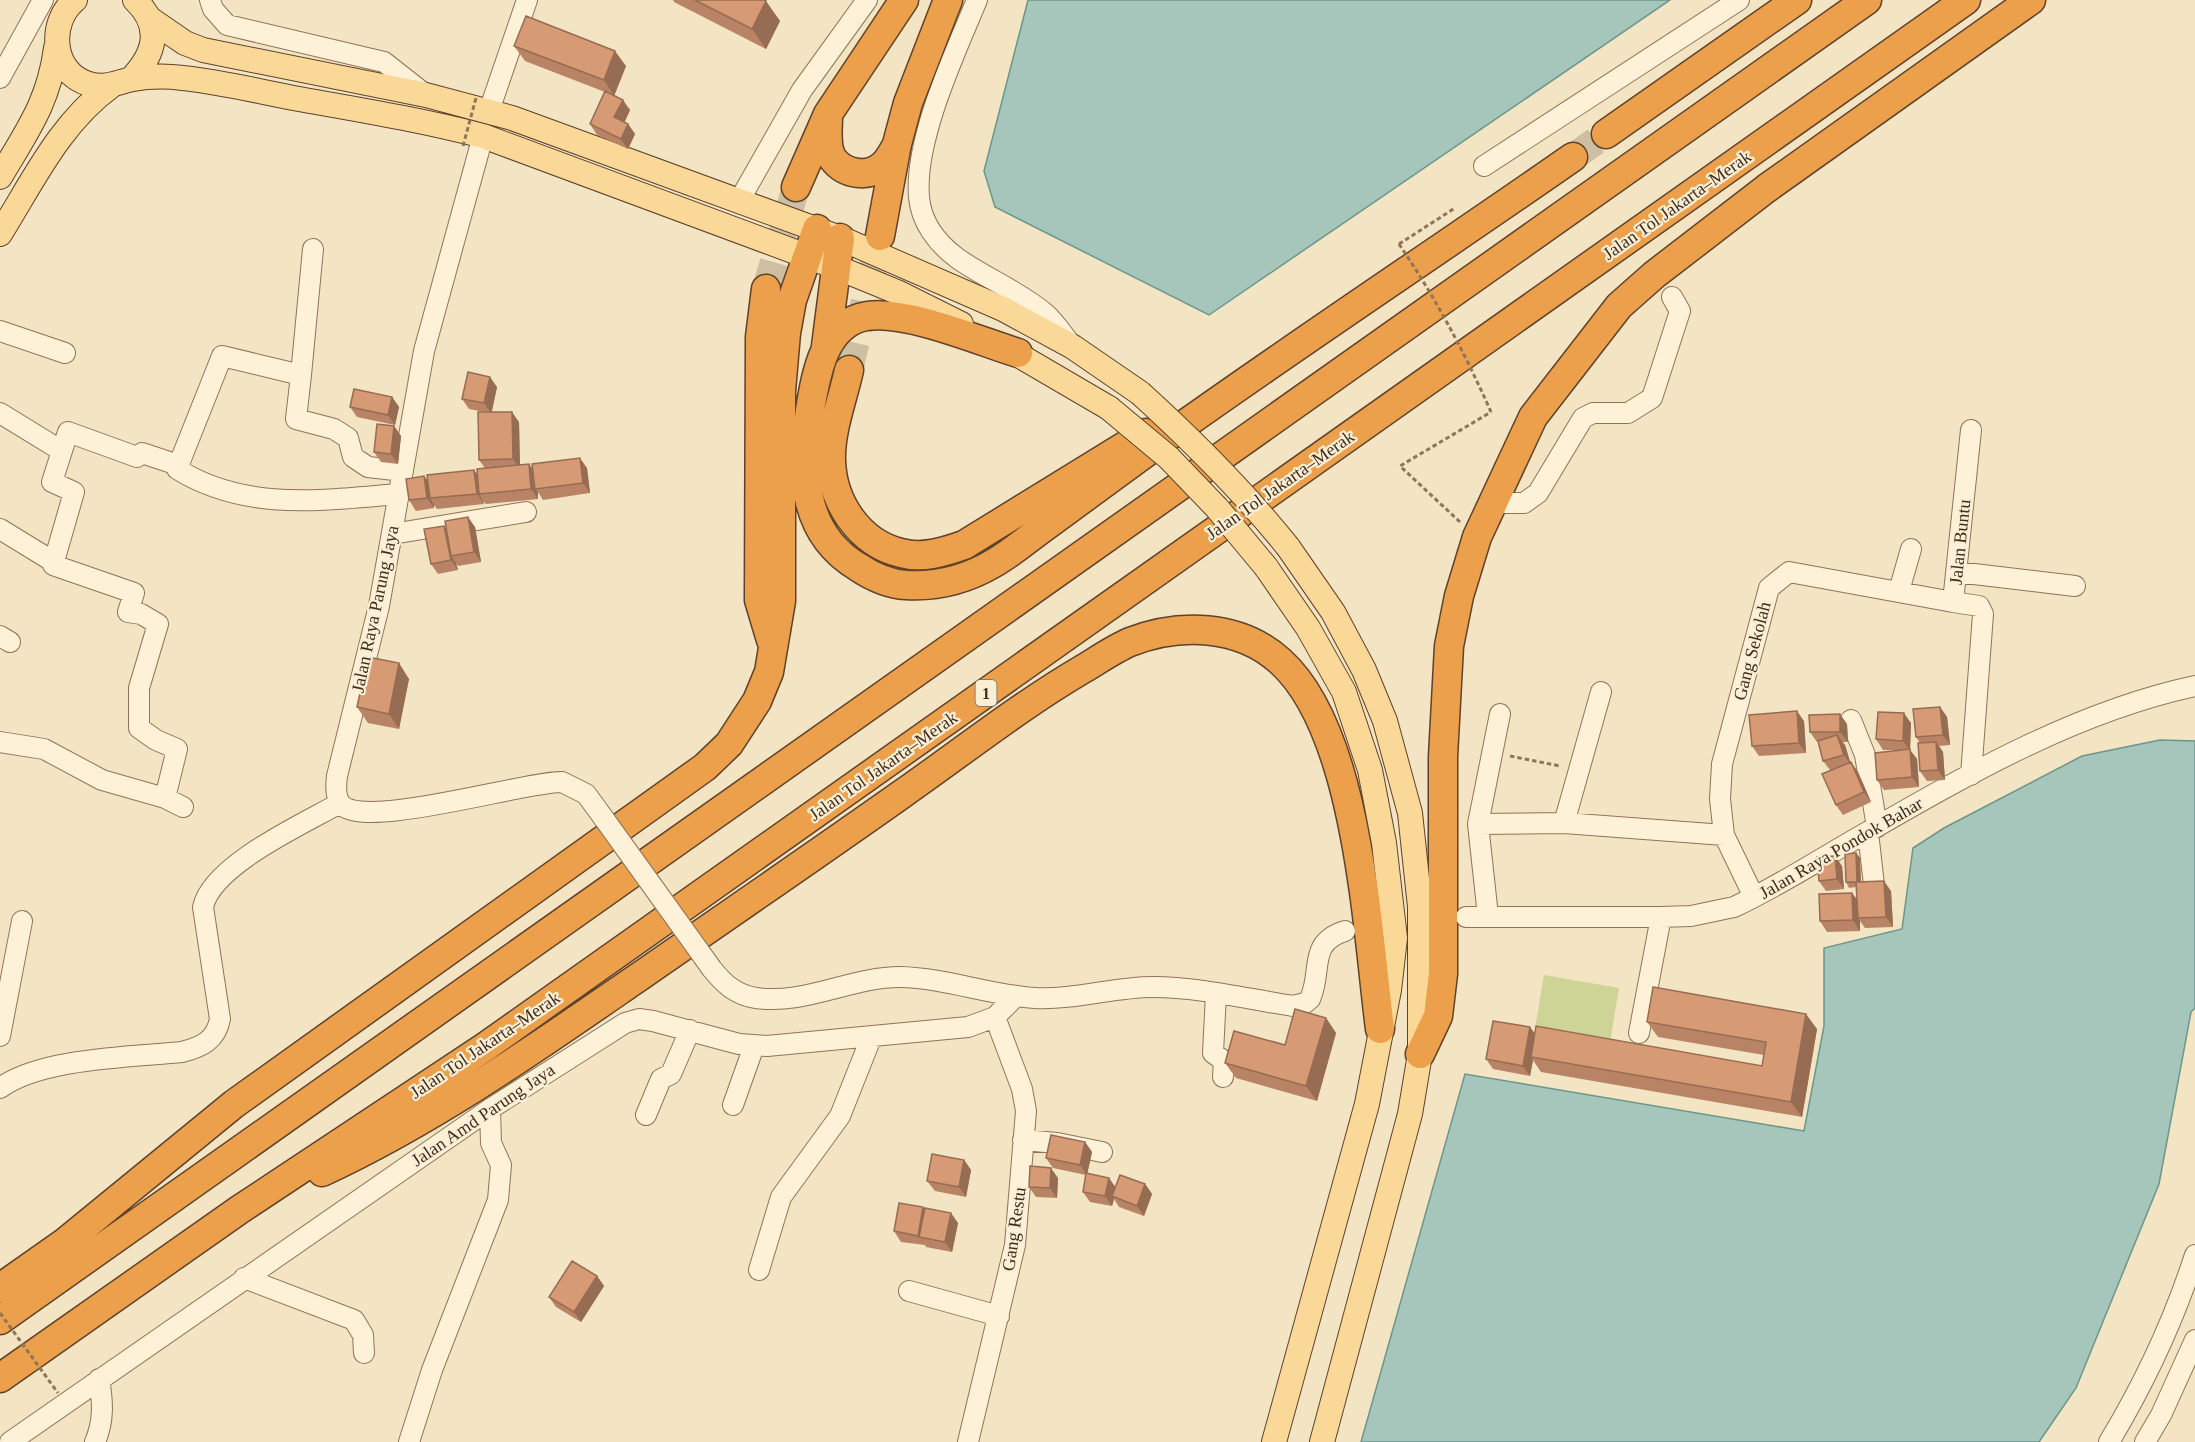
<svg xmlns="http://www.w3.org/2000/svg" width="2195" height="1442" viewBox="0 0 2195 1442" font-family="'Times New Roman',serif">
<rect width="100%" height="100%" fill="#f3e4c3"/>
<path fill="#ced396" d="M1544 975 1619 988 1610 1042 1535 1029Z"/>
<path fill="#a6c6bb" stroke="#6b968a" stroke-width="1.5" d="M1028 0H1670L1209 315 995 207 984 171Z
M2160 740 2195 741V1008L2191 1012 2159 1184 2076 1388 2039 1442H1361L1465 1074 1804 1131 1824 1026V948L1902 929 1913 848 1944 828 2082 756Z"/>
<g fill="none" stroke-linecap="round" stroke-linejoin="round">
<path stroke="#cfbfa2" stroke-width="28" stroke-dasharray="28 14" stroke-linecap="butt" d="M1573 157 1606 134
M766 289 796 187
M849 370 880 236"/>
<g stroke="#907457" stroke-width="22">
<path id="minor" d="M210 0 213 9 227 25 384 62 426 95
M977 0C955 53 914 140 919 197 921 222 937 243 957 258 985 278 1019 291 1046 314 1055 322 1062 333 1069 342
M0 78 43 0
M489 111 527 0
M483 136 424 351 379 606 337 776C336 784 335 796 340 803 359 832 526 781 562 782L586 794 605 820
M1484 166 1739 0
M739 201 802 90 867 0
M313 249 301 375 222 356 177 469C246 512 322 500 399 494
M0 331 65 353
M301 375 296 419 334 429 348 438 353 457 368 467 403 471
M0 413 57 448
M1971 430 1953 602 1979 606 1983 614 1971 775
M1491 503H1524L1538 493 1583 418 1593 413H1628L1652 398 1680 311 1672 297
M0 529 49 559
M392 534 526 512
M1957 572 2075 586
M1899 591 1911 549
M0 636 10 642
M1851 720 1865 755 1877 827
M0 742 44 749 102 780 165 798 183 807
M165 798 177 749 156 740 139 728V688L158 624 141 614 128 612 134 593 53 565 74 492 52 482 68 432 137 457 142 453 178 465
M1564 823 1601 692
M1478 824 1564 823 1724 835
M1868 832 1874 885
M1754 897 1724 835 1720 799 1722 764 1769 588 1789 572 1953 602
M1488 916 1478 824 1500 714
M1466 917H1661L1691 916 1734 907C1777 887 1817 861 1857 838 1963 777 2074 712 2195 686
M712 969C724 984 736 995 756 998 805 1005 851 977 900 977 946 978 989 995 1035 998 1075 1000 1113 987 1153 987 1199 987 1247 999 1293 1006L1305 1003 1310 999C1323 971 1307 943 1345 931
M1216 994 1213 1053 1224 1061 1223 1077
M1639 1033 1661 917
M0 1036 22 921
M0 1088C41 1058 131 1057 182 1052 202 1047 216 1040 220 1019L203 907C212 865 303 824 340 803
M733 1105 754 1046
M646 1115 661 1079 671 1074 690 1030
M1023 1140 1057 1143 1102 1152
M759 1270 781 1197 840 1116 871 1038
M244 1278 354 1320 363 1335 364 1353
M909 1291 999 1316
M10 1442 490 1109 625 1023 639 1019 653 1021 739 1044 767 1046 968 1027 995 1017 1015 997
M95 1442C104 1421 103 1402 99 1379
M409 1442 432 1370 498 1200 501 1165 491 1143 490 1109
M968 1442 1015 1245 1026 1111 1022 1089 995 1017
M2109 1442C2144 1384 2174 1320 2195 1255
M2145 1442 2161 1415 2195 1340"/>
</g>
<g stroke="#5e422c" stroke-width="26">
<path id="major" d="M75 0C48 22 51 73 89 84 106 89 117 82 133 79 149 76 167 76 183 78 222 82 261 92 299 99 361 110 422 120 483 136L836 267 897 292 961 324
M150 19 185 43 203 50 426 95 512 118 840 238 1003 309 1073 347 1140 393
M131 79C155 54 163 27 135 0
M0 177C27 131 49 102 56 48
M0 234C33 181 60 123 111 86
M1003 346 1109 408
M1288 547 1333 612 1364 670 1385 721 1410 813 1420 907V1054L1410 1114 1322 1442
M1266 567 1308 628 1344 692 1370 770 1384 843 1395 938 1389 990 1367 1104 1274 1442"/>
</g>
<g stroke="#5e422c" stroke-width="31">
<path id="highway" d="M828 117C828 129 825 148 833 159 845 175 869 178 883 165 889 160 893 151 897 145
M1606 134 1797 0
M796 187 828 114 904 0
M880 236 897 144 908 103 948 0
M766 289 760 337 759 600 771 640
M826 346 840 238
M1018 353C979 341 907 310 867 316 824 323 816 374 810 410 801 469 800 532 858 567 873 577 889 584 906 585 938 587 967 579 994 563 1013 552 1030 537 1047 525 1090 494 1132 463 1174 432 1306 338 1441 249 1573 157
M849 370C843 398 830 431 831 460 832 502 859 543 901 553 922 559 944 552 964 545L1146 433
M1420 1054 1438 1016 1443 974V757L1449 646 1459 596 1477 537 1533 417 1619 306 1654 275 1767 188 2031 0
M322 1172C432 1121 533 1050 633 981 722 919 813 857 902 794 962 752 1020 706 1083 669 1098 660 1114 649 1130 642 1179 623 1239 624 1280 661 1358 731 1367 928 1380 1029
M0 1288 64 1243 234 1104 705 767 729 744 757 701 769 672 781 601V391L786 333 792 300 817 229
M0 1320 1867 0
M0 1378 239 1210 485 1047 1966 0"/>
</g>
<path stroke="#907457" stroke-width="3" stroke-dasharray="4.5 3" stroke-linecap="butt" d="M1399 244 1455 208
M1460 522 1400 466 1491 412
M1510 756 1560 766"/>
<use href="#minor" stroke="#fdf1d8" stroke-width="20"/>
<use href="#major" stroke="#fad897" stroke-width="24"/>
<use href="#highway" stroke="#eca04b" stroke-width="28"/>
<g stroke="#907457" stroke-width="22" stroke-linecap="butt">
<path id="minor-bridge" d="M605 820 712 969"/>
</g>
<g stroke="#5e422c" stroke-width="26" stroke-linecap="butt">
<path id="major-bridge" d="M1140 393C1194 442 1243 491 1288 547
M1109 408 1169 458 1217 508 1266 567"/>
</g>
<path stroke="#907457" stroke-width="3" stroke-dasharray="4.5 3" stroke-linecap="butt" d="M463 146 476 98
M1399 244C1435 297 1465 353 1491 412
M0 1313 58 1393"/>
<use href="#minor-bridge" stroke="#fdf1d8" stroke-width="20"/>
<use href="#major-bridge" stroke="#fad897" stroke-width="24"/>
</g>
<path fill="#b88465" d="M673 0H764L780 21 766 49 674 2Z
M514 46 626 66 614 96 630 110 624 122 628 124 635 134 628 149 597 135 590 124 605 92 525 61Z
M497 387 492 412 519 422 520 465 529 464 533 470 587 468 590 493 543 500 538 492V499L486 504 483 501 484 504 437 509 434 505V508L416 511 409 500 424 476 428 481 477 474 485 468 479 460 485 412 469 409 462 399Z
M392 397 399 407 395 425 357 417 350 407Z
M394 426 401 436 398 464 381 462 374 452Z
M444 526 447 530 475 527 481 562 458 566 456 563 458 570 438 574 431 564Z
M409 679 399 729 368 723 357 707Z
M1940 707 1947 717 1950 745 1939 746 1943 752 1945 780 1927 781 1920 771V743L1916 737Z
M1804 721 1806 753 1759 756 1752 746Z
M1911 723 1910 750 1917 759 1919 787 1884 790 1877 780 1899 750H1883L1876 739Z
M1847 724 1848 742H1842L1845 745 1850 762 1858 772 1871 802 1843 815 1836 805 1830 770 1823 761 1818 742H1817L1810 732Z
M1856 853 1860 858 1861 882 1891 891 1893 927 1865 928 1860 921V931L1827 932 1820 921 1852 893 1857 899 1856 887 1849 888 1846 882Z
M1842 866 1844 889 1826 891 1819 881Z
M1326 1018 1336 1033 1317 1101 1236 1078 1225 1063 1285 1045Z
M1647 1022 1817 1029 1802 1117 1541 1072 1533 1060 1530 1076 1493 1069 1486 1059 1530 1027 1535 1034 1762 1066 1764 1055 1658 1037Z
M1085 1142 1092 1152 1087 1174 1115 1187 1145 1184 1152 1194 1144 1216 1119 1207 1114 1199 1112 1206 1090 1202 1083 1192 1086 1175 1053 1168 1046 1158Z
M964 1160 971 1170 966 1197 935 1191 927 1181Z
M1058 1178 1057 1198 1036 1197 1029 1187Z
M923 1207 925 1209 958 1223 952 1252 926 1247 925 1245 901 1242 894 1231Z
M597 1276 604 1286 581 1322 556 1307 549 1297Z"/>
<path fill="#966c52" d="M766 1 780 21 766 49 752 29Z
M615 51 626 66 614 96 604 80Z
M623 100 630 110 622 128 614 117Z
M628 124 635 134 628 149 621 139Z
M490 377 497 387 491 413 484 403Z
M392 397 399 407 395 425 388 415Z
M512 412 519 422 520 470 513 459Z
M394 426 401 436 398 464 391 454Z
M580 458 587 468 590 493 583 483Z
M529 464 536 474 535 489 538 492V499L531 489Z
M474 470 482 480 479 494 483 501 484 504 477 494Z
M424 476 432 486 430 498 434 505V508L427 498Z
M468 517 475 527 481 562 474 552Z
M444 526 451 536V556L456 563 458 570 451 560Z
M399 663 409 679 399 729 389 714Z
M1940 707 1947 717 1950 745 1943 735Z
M1797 711 1804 721 1806 753 1799 743Z
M1904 713 1911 723 1910 750 1917 759 1919 787 1912 777 1910 750 1903 741Z
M1840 714 1847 724 1848 742 1840 732Z
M1837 735 1845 745 1851 765 1844 755Z
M1936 742 1943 752 1945 780 1938 770Z
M1851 762 1858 772 1871 802 1864 792Z
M1856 853 1860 858 1861 887 1857 882Z
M1835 856 1842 866 1844 889 1837 879Z
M1884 881 1891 891 1893 927 1886 917Z
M1852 893 1859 903 1858 918 1860 921V931L1853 920Z
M1806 1014 1817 1029 1802 1117 1791 1102Z
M1326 1018 1336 1033 1317 1101 1306 1086Z
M1530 1027 1537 1037 1531 1057 1533 1060 1530 1076 1523 1066Z
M1085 1142 1092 1152 1087 1175 1080 1165Z
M964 1160 971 1170 966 1197 959 1187Z
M1051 1168 1058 1178 1057 1198 1050 1188Z
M1109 1178 1116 1188 1112 1196 1114 1199 1112 1206 1105 1196Z
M1145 1184 1152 1194 1144 1216 1137 1206Z
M923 1207 930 1217 919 1237 925 1246 918 1236Z
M951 1213 958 1223 952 1252 945 1242Z
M597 1276 604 1286 581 1322 574 1312Z"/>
<path fill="#d69a75" stroke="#966c52" stroke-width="1.5" d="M695 0H764L766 1 752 29Z
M526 16 615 51 604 80 514 46Z
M605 91 623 100 614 117 628 124 621 139 590 124Z
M468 372 490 377 484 403 462 399Z
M354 389 392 397 388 415 350 407Z
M478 412H512L513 459 479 460Z
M377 424 394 426 391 454 374 452Z
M580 458 583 483 535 489 532 464Z
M529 464 531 489 479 494 477 469Z
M474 470 477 494 430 498 427 475Z
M424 476 427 498 409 500 406 479Z
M468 517 474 552 451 556 445 521Z
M444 526 451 560 431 564 424 529Z
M368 657 399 663 389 714 357 707Z
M1940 707 1943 735 1916 737 1913 709Z
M1797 711 1799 743 1752 746 1749 715Z
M1878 712 1904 713 1903 741 1876 739Z
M1840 714V732H1810L1809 715Z
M1837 735 1844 755 1823 761 1818 741Z
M1936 742 1938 770 1920 771 1918 743Z
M1910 749 1912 777 1877 780 1875 753Z
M1851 762 1864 792 1836 805 1822 774Z
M1856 853 1857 882H1846L1845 854Z
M1835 856 1837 879 1819 881 1817 857Z
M1884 881 1886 917 1858 918 1856 882Z
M1852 893 1853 920 1820 921 1819 894Z
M1653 987 1806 1014 1791 1102 1531 1057 1536 1026 1762 1066 1766 1042 1647 1022Z
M1295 1009 1326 1018 1306 1086 1225 1063 1234 1031 1285 1045Z
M1493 1021 1530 1027 1523 1066 1486 1059Z
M1051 1135 1085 1142 1080 1165 1046 1158Z
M932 1154 964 1160 959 1187 927 1181Z
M1030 1166 1051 1168 1050 1188 1029 1187Z
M1086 1173 1109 1178 1105 1196 1083 1192Z
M1120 1175 1145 1184 1137 1206 1112 1196Z
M899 1203 923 1207 918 1236 894 1231Z
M925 1208 951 1213 945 1242 919 1237Z
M572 1261 597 1276 574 1312 549 1297Z"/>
<g text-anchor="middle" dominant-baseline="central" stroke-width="4.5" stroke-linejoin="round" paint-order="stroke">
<rect fill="#faeed4" stroke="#776654" stroke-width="1.5" x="975.5" y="680" width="21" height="26" rx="4.5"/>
<g font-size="16" font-weight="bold" fill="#3f2c1d">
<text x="986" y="693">1</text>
</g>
<g font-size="18" fill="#3f2c1d" stroke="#faeed4">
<text transform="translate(1677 205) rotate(-35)">Jalan Tol Jakarta–Merak</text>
<text transform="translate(1280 485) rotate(-35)">Jalan Tol Jakarta–Merak</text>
<text transform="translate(1960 542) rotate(-84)">Jalan Buntu</text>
<text transform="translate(375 609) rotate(-78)">Jalan Raya Parung Jaya</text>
<text transform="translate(1752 651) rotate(-75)">Gang Sekolah</text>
<text transform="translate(883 766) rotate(-35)">Jalan Tol Jakarta–Merak</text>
<text transform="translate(1841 848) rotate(-30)">Jalan Raya Pondok Bahar</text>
<text transform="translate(485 1045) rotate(-34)">Jalan Tol Jakarta–Merak</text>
<text transform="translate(483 1115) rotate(-34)">Jalan Amd Parung Jaya</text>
<text transform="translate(1014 1229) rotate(-82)">Gang Restu</text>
</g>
</g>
</svg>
